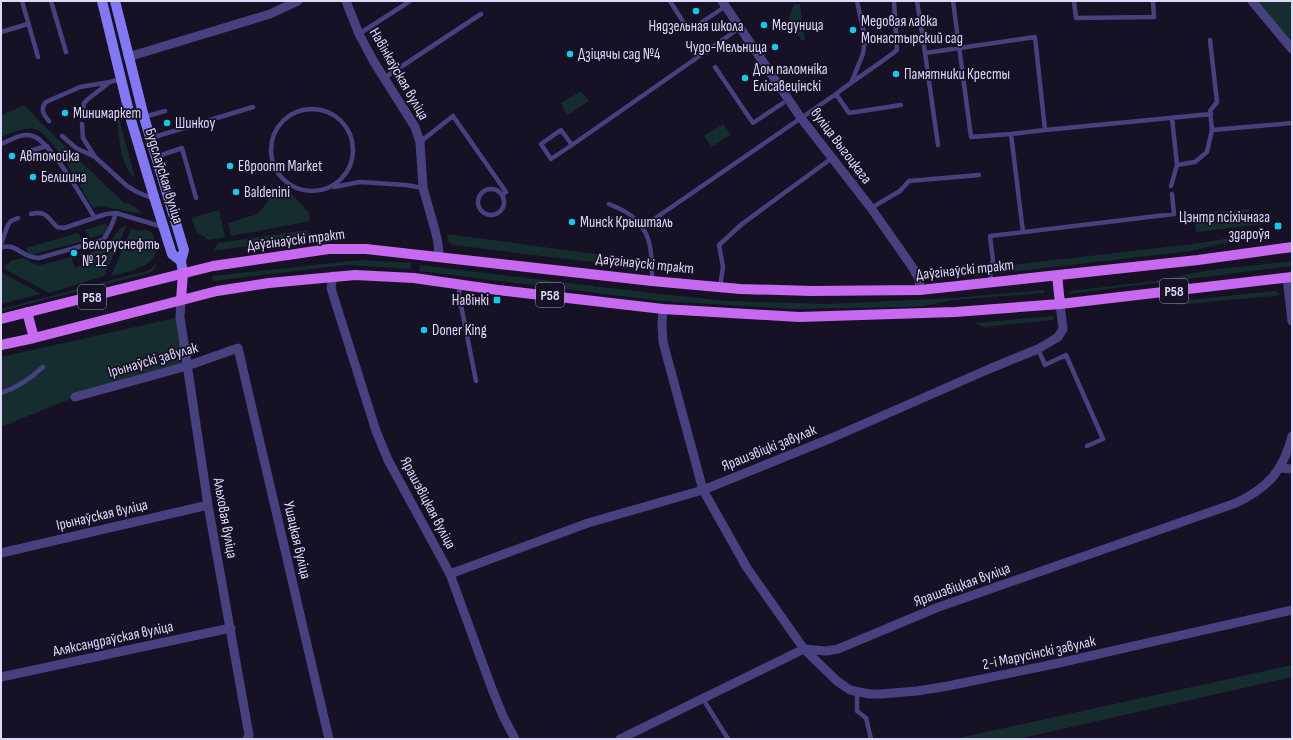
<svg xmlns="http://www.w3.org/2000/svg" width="1293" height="740" viewBox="0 0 1293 740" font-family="'Sofia Sans Condensed',sans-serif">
<rect width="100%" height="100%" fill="#161125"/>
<path fill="#152d2e" d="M1253 1H1292V46Z
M794 4H800L805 40H801L789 18Z
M581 91 589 101 567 115 561 103Z
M25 105 37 119 125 204 129 203 140 211 141 214 100 206 93 208C83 191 52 132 34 129 24 127 11 133 1 137V115Z
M118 115 135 178C121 169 119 137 117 120Z
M723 124 731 135 711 147 704 136Z
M291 193 309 213 310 221 231 236 228 223 258 214 272 195Z
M1249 209 1250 216 1265 214 1266 221 1264 224 1196 232 1194 214Z
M219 210 225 237 209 240 197 232 191 218Z
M105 224 107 225 108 227 105 234 90 238 85 230Z
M127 225 104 276 49 293 5 269 4 267 12 260 18 259 23 258 34 264 40 265 71 257 75 268 88 264 86 254 105 248 106 253 112 251 110 244C114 236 118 228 127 225Z
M131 229 143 231 145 229 152 233C154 237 156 243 156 248 156 268 126 272 111 276Z
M308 230V234L299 239 213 251 218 243Z
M78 233 84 241 31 255 28 252 26 248Z
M447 234 647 261 645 266 641 268 453 245 448 241Z
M1249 235 1250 237 1191 251 1001 273 997 271 995 267 1193 244Z
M361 260 411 263V269L346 265 213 281 212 276Z
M1292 261V266L1067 294 1071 291 1153 281 1210 270Z
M158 262 154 270 150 273 1 311V309L147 271 151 269Z
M420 265 660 294 728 301 829 304 954 298 1044 290V293L953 300 923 306 903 307 793 309 662 301 419 271Z
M984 267 983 272 981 275 929 279 923 277 921 272Z
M1 272 41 294 1 304Z
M1275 291 1282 295 1177 305 1179 301Z
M1053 316V320L983 327 975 323Z
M180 317 187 366 75 397 1 427V357Z
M1292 665V677L1018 739H954Z"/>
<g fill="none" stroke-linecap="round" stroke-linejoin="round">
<path stroke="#47417f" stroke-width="4.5" d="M22 1 38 57
M51 1 66 52
M670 1 687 28H693L726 6
M917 1 925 53 1035 37 1045 130
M953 1 971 137 1011 134
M1074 1 1076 18 1154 17 1153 1
M1 32 28 24
M359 34 410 1
M1210 40 1217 102 1210 111 1212 130 1292 123
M925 53 938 145
M715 67 753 123 783 103
M384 78 481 14
M851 83 863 54 865 38 857 1
M836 94 849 113 901 105
M271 150a41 41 0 1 1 82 0a41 41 0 1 1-82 0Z
M82 115 84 103 88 99 110 82 121 79
M144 117 165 111
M1172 118 1177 165
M49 121C43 114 40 109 46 102L80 87 110 82
M82 124 83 138 95 157 127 186 137 192 154 199
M62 136 76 148 93 156
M151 138 253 107
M420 142 453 116 506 192 502 195
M1 144C11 140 22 132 33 136 51 142 84 201 95 218
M572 145 561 130 541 144 551 159 572 145 741 27
M23 153 47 146
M156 157 182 148 196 198
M1171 186 1177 165 1195 162 1207 152 1212 130
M334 187 360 182 406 185 423 188
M478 202a13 13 0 1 1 26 0a13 13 0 1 1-26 0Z
M609 204C616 207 623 210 629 214 653 230 652 255 652 281
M871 208 900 191 909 181 979 175
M31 214C46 210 48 218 57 227L64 228 106 214 116 213 163 227
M644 226 836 94C855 79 877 66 897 50L894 1
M1023 232 1011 134 1045 130 1211 114
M1 244 8 225 11 221 18 218
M1 248C13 243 18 252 29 256 32 257 36 258 39 258L103 240C110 231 113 223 116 213
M991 283 990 270 993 261 990 236 1174 214 1172 194
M460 284 459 295 476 381
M720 287 723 267 719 245 742 224 832 158
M1038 349 1045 365 1066 355 1103 439 1087 446
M1 393C17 388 30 379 43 367
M857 692V711L866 718 871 739
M703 699 728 739"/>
<path stroke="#47417f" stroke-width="9" d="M346 1 359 34 374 62 415 127 420 142 423 188 435 230 438 243 439 256
M722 1 801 118 871 208 913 268 919 279 920 290
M1252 1 1292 49
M128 57 270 14 298 1
M333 276 331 288 335 301 376 431 388 460 450 574 492 689 503 716 515 739
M1287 278 1292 321
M181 300 180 317 208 505 249 735 247 739
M663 309 662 325 663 342 703 490 747 568 804 649 837 681 850 690 869 694H881L917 691 948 686 1059 663 1292 610
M75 397 187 366 238 348 329 739
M1279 468 1292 469
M1 553 208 505
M450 574 588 523 703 490 834 437 989 369 1038 349 1058 337 1063 329 1060 304
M1 677 231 628
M620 739 804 649 826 651 838 649 936 608 1236 503C1268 488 1283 471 1292 436"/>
<path stroke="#8278f3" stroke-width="10" d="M102 1 131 120 155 200 172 254 181 261
M115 1 144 117 184 250 181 261 183 273"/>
<path stroke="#c76af1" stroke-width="10" d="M1057 275 1060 304
M181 300 183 273
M27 312 34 338
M1 319 213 266 329 249H366L652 281 740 289 812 291 920 290 1198 260 1292 247
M1 345 34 338 217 291 269 283 355 275 414 278 498 290 663 309 799 317 955 312 1060 304 1292 277"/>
</g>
<g fill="#16c8ea" stroke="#161125" stroke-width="1.5">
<circle cx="696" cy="11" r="4"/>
<circle cx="764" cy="25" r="4"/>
<circle cx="853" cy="30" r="4"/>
<circle cx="775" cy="47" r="4"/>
<circle cx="570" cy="54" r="4"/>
<circle cx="896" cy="74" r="4"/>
<circle cx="745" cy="78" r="4"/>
<circle cx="65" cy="113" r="4"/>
<circle cx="167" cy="123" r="4"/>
<circle cx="12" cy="156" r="4"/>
<circle cx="230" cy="166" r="4"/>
<circle cx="33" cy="177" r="4"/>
<circle cx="236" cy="192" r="4"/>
<circle cx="572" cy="222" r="4"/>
<rect x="1274" y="222" width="8" height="8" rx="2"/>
<circle cx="74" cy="253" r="4"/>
<rect x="493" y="296" width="8" height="8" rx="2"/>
<circle cx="424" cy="330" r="4"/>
</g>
<g text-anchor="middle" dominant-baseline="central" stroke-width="3.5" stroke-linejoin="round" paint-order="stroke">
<g fill="#161125" stroke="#a29cbb" stroke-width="1">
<rect x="1160" y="279" width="28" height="24" rx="3"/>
<rect x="536" y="283" width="28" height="24" rx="3"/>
<rect x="78" y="285" width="28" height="24" rx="3"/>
</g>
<g font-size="14" font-weight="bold" fill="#ded8fb">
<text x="1174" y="291">Р58</text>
<text x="550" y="295">Р58</text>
<text x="92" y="297">Р58</text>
</g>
<g font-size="15" fill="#ded8fb" stroke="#161125" text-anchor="start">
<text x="861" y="21">Медовая лавка<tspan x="861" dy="17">Монастырский сад</tspan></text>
<text x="772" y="25">Медуница</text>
<text x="696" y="26" text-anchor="middle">Нядзельная школа</text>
<text x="767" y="47" text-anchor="end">Чудо-Мельница</text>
<text x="578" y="54">Дзіцячы сад №4</text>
<text x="753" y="69">Дом паломніка<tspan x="753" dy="17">Елісавецінскі</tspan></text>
<text x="904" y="74">Памятники Кресты</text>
<text x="73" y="113">Минимаркет</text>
<text x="175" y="123">Шинкоу</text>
<text x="20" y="156">Автомойка</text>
<text x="238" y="166">Евроопт Market</text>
<text x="41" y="177">Белшина</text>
<text x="244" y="192">Baldenini</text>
<text x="1270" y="217" text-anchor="end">Цэнтр псіхічнага<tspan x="1270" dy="17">здароўя</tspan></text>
<text x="580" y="222">Минск Крышталь</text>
<text x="82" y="244">Белоруснефть<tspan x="82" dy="17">№ 12</tspan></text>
<text x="489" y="300" text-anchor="end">Навінкі</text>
<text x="432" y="330">Doner King</text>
</g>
<g font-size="15" fill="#ded8fb" stroke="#161125">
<text transform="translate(399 74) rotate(60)">Навінкаўская вуліца</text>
<text transform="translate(841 146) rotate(53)">вуліца Выгоцкага</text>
<text transform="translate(164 176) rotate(73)">Будслаўская вуліца</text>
<text transform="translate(296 240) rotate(-7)">Даўгінаўскі тракт</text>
<text transform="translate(645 264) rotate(6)">Даўгінаўскі тракт</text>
<text transform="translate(965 270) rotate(-6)">Даўгінаўскі тракт</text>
<text transform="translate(153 360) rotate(-16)">Ірынаўскі завулак</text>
<text transform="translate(769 448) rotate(-22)">Ярашэвіцкі завулак</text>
<text transform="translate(428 503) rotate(62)">Ярашэвіцкая вуліца</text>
<text transform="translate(102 515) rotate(-13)">Ірынаўская вуліца</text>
<text transform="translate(225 518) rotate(80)">Альховая вуліца</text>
<text transform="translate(297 540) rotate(77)">Ушацкая вуліца</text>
<text transform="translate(962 585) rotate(-20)">Ярашэвіцкая вуліца</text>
<text transform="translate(113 639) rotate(-12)">Аляксандраўская вуліца</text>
<text transform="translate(1039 653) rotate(-12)">2-і Марусінскі завулак</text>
</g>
</g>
<rect width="1293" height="740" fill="none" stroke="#ded8fb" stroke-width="4"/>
</svg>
